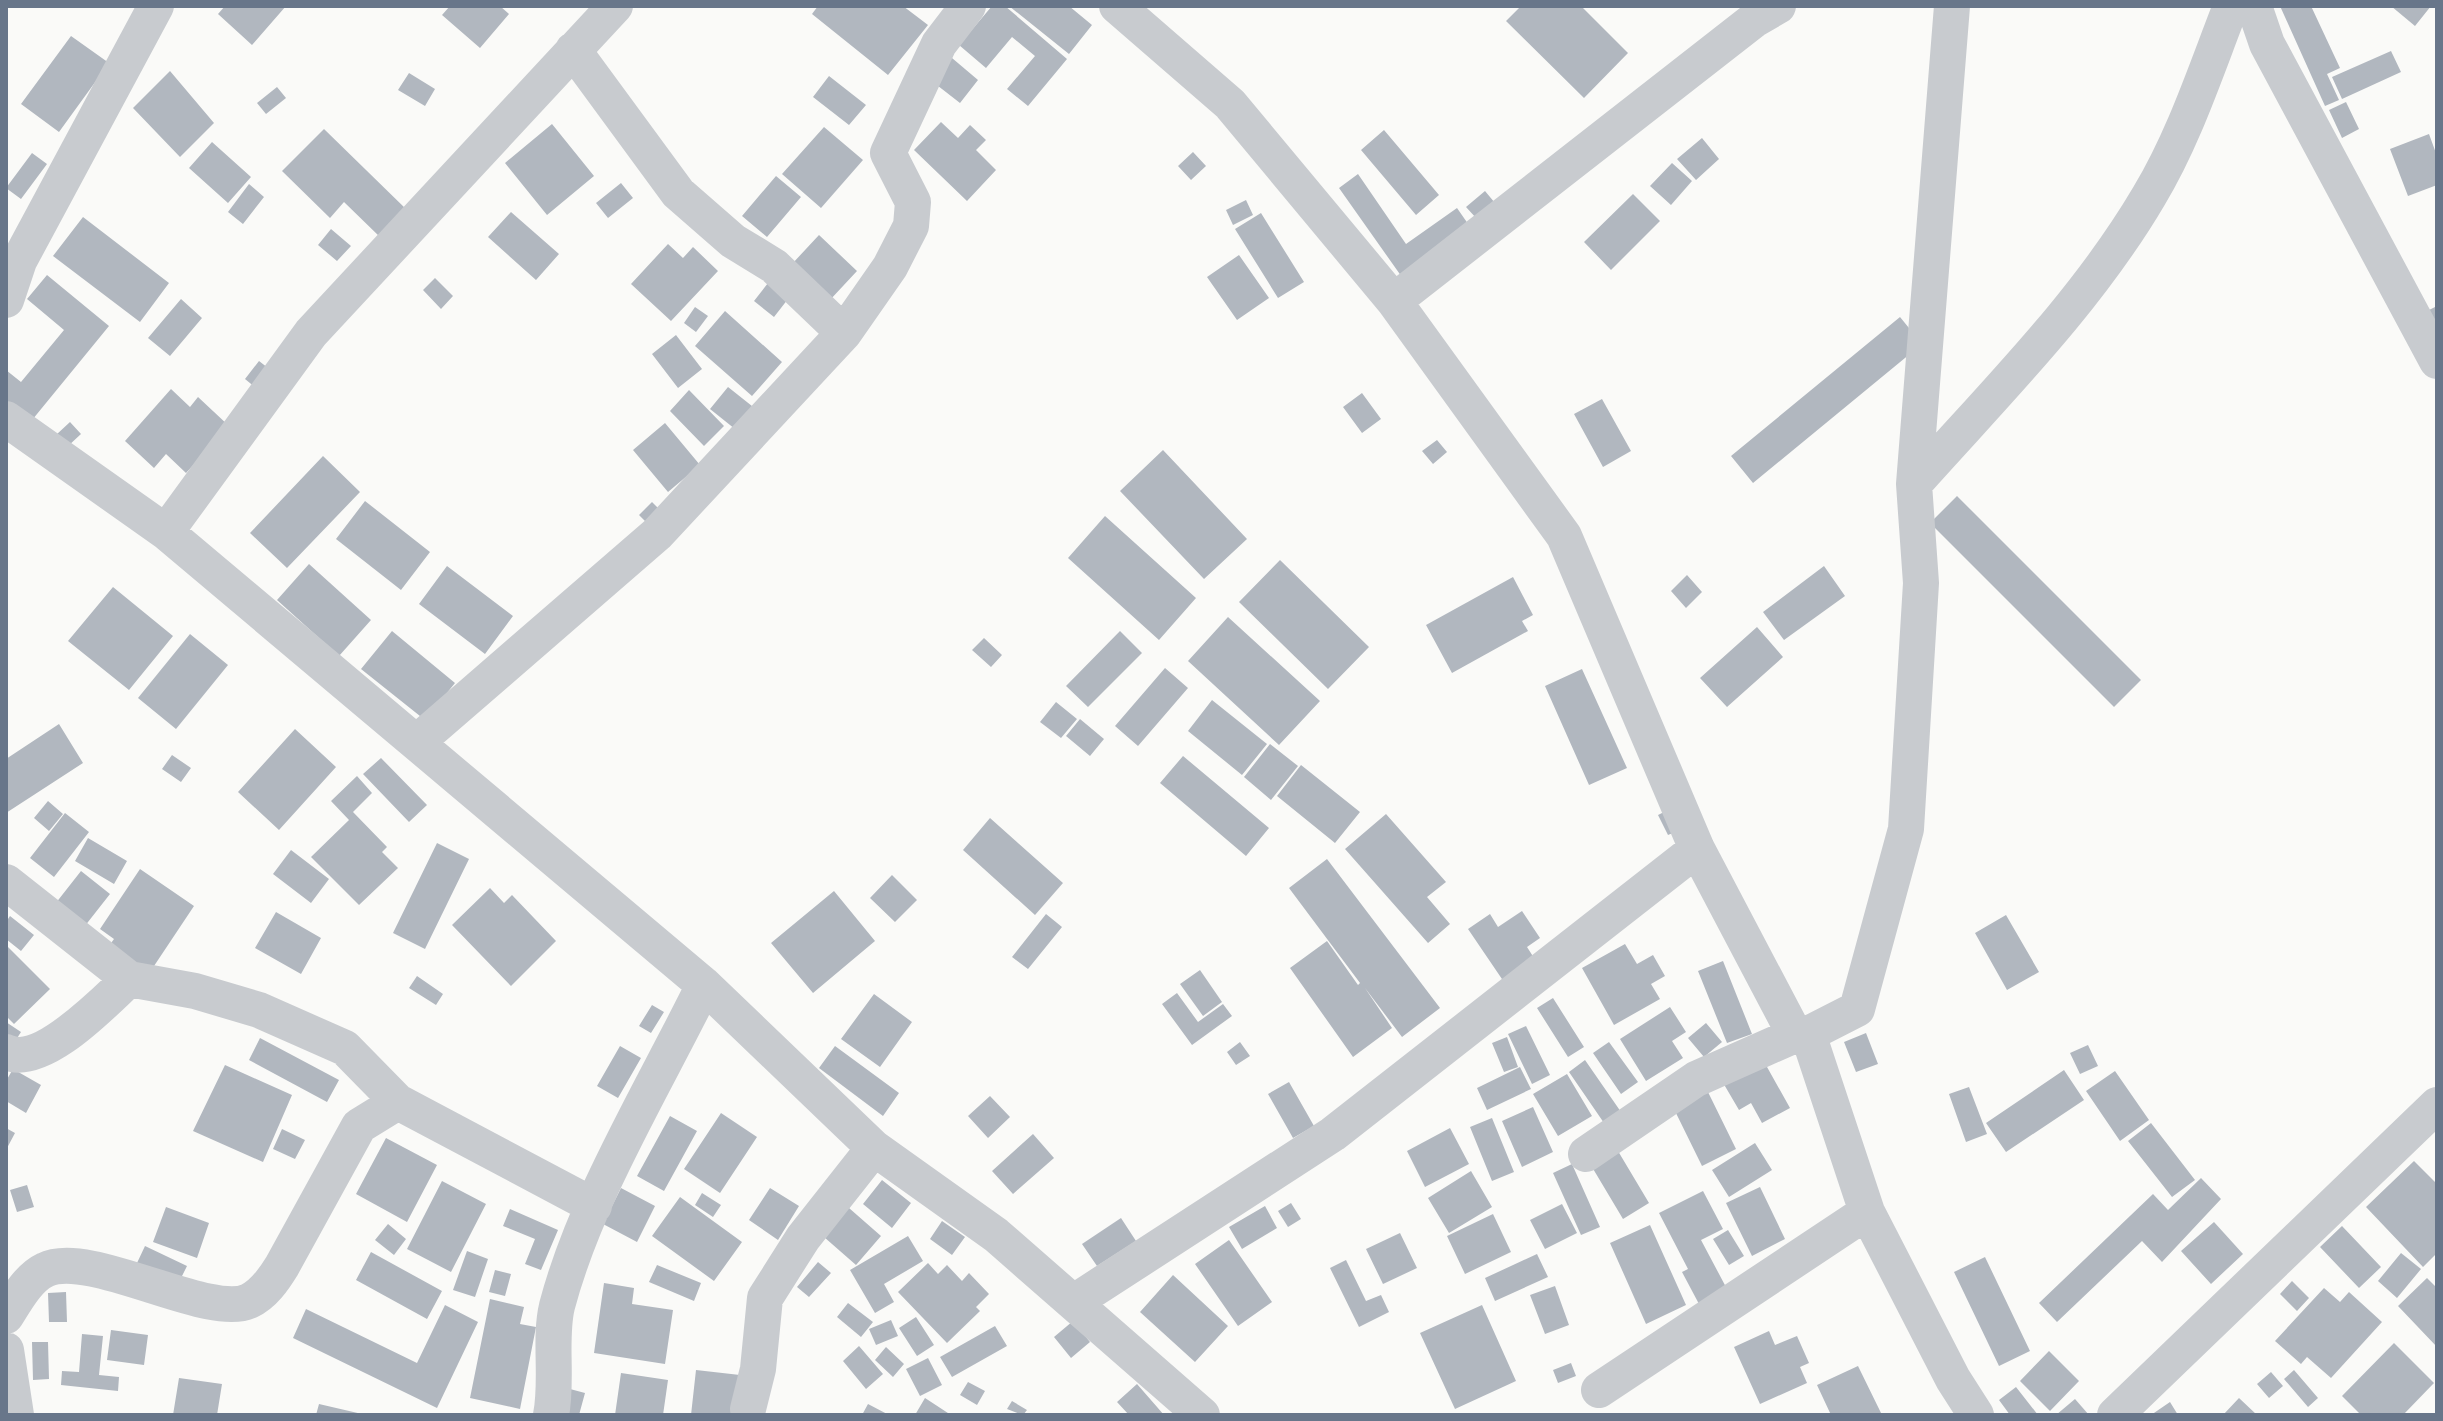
<svg xmlns="http://www.w3.org/2000/svg" width="2443" height="1421" viewBox="0 0 2443 1421" font-family="Barlow,sans-serif">
<rect width="100%" height="100%" fill="#fafaf8"/>
<path fill="#b1b7bf" d="M225 6H286L252 45 218 14Z
M450 6H500L509 14 480 48 442 15Z
M818 6H903L928 25 888 75 812 14Z
M992 6H1005L1067 59 1028 106 1007 89 1035 56 1012 37 986 68 959 45Z
M1009 6H1069L1092 25 1069 54Z
M1521 6H1581L1628 53 1584 98 1506 21Z
M2280 6H2311L2340 68 2327 74 2339 100 2325 106Z
M2391 6H2431L2415 26Z
M71 36 109 63 59 132 21 104Z
M2391 51 2401 72 2342 99 2332 77Z
M952 58 978 80 960 103 933 82Z
M170 71 214 123 180 157 133 108Z
M409 73 435 89 425 106 398 90Z
M829 76 866 105 849 125 813 97Z
M277 87 286 98 266 114 257 103Z
M2346 102 2359 129 2342 138 2329 110Z
M941 122 958 138 970 125 986 140 976 150 996 170 967 201 914 150Z
M552 124 594 176 547 215 505 163Z
M824 127 863 160 821 208 782 174Z
M324 129 407 210 381 238 344 202 330 218 282 171Z
M1384 130 1439 195 1416 215 1361 150Z
M2429 134 2437 156V185L2408 196 2390 149Z
M1702 138 1719 159 1696 180 1677 159Z
M212 142 251 177 228 203 189 168Z
M1193 152 1206 166 1191 180 1178 166Z
M32 153 47 164 21 199 6 188Z
M1672 163 1692 181 1671 205 1650 186Z
M1358 174 1406 244 1457 208 1473 231 1404 280 1339 188Z
M776 176 801 197 767 237 742 216Z
M621 183 633 198 608 218 596 203Z
M249 184 264 197 243 224 228 212Z
M1485 191 1495 203 1477 219 1466 207Z
M1633 194 1660 221 1611 270 1584 242Z
M1246 200 1253 215 1233 225 1226 210Z
M511 212 559 254 536 280 488 237Z
M1261 213 1304 282 1278 298 1235 229Z
M83 217 169 283 140 322 53 256Z
M331 229 351 246 337 261 318 245Z
M819 235 857 271 829 301 792 264Z
M668 244 683 258 693 247 718 271 671 321 631 284Z
M1239 255 1269 298 1237 320 1207 277Z
M47 275 109 326 28 425 6 407V370L21 382 64 330 27 299Z
M435 278 453 296 441 309 423 290Z
M768 283 788 299 774 317 754 301Z
M181 299 202 318 170 356 148 338Z
M2437 306V333L2423 313Z
M695 307 708 316 696 332 684 323Z
M725 311 782 362 752 396 695 346Z
M1900 317 1922 344 1753 483 1731 456Z
M676 335 702 369 678 388 652 354Z
M259 361 277 375 262 393 245 379Z
M728 387 757 410 740 433 710 409Z
M171 389 190 407 198 397 229 426 186 473 166 454 154 468 125 441Z
M689 390 724 426 704 446 670 411Z
M1362 393 1381 419 1362 433 1343 407Z
M1602 399 1631 451 1603 467 1574 414Z
M70 422 81 434 67 447 56 435Z
M665 423 700 465 668 492 633 450Z
M1437 440 1447 452 1433 464 1422 451Z
M1163 450 1247 539 1204 579 1120 491Z
M323 456 360 492 287 568 250 533Z
M1957 496 2141 680 2114 707 1930 523Z
M365 501 430 552 401 590 336 539Z
M652 502 665 515 651 527 639 515Z
M1105 516 1196 598 1159 640 1068 558Z
M1280 560 1369 647 1328 689 1239 602Z
M309 564 371 620 339 656 277 600Z
M447 566 513 616 485 654 419 604Z
M1824 566 1845 596 1784 640 1763 612Z
M1687 575 1702 592 1686 608 1671 591Z
M1513 577 1533 615 1522 621 1528 631 1452 673 1426 625Z
M113 587 173 636 129 690 68 641Z
M1228 617 1320 701 1279 745 1188 661Z
M1757 627 1783 657 1727 707 1700 678Z
M392 631 455 683 425 720 361 669Z
M1120 631 1142 653 1088 707 1066 686Z
M190 634 228 665 176 729 138 698Z
M984 638 1002 655 991 667 972 650Z
M1165 668 1188 688 1138 746 1115 726Z
M1582 669 1627 768 1589 785 1545 686Z
M1212 700 1267 744 1242 775 1188 731Z
M1056 702 1077 719 1061 738 1040 722Z
M1080 719 1104 739 1090 756 1066 736Z
M59 724 83 763 6 813V759Z
M295 729 336 767 279 830 238 792Z
M1270 744 1298 766 1271 800 1244 777Z
M172 755 191 768 181 782 162 769Z
M1183 756 1269 828 1246 856 1160 783Z
M381 758 427 805 409 822 363 774Z
M1301 765 1360 812 1335 843 1277 796Z
M357 776 372 793 353 812 387 847 382 852 398 868 359 905 311 857 349 820 331 801Z
M48 801 63 814 49 831 34 818Z
M1670 809 1680 830 1668 835 1658 815Z
M65 813 89 832 54 877 30 858Z
M1386 814 1446 882 1427 897 1450 924 1428 943 1345 849Z
M990 818 1063 883 1035 915 963 850Z
M88 838 127 861 114 884 75 861Z
M437 843 469 859 425 949 393 933Z
M291 850 329 879 311 903 273 874Z
M1327 859 1440 1008 1402 1037 1365 988 1392 1028 1353 1057 1290 968 1327 941 1358 985 1360 983 1289 888Z
M140 869 194 906 146 978 106 950 114 939 100 929Z
M81 871 110 894 77 936 48 913Z
M892 875 917 900 895 922 870 898Z
M490 888 504 903 512 895 556 941 511 986 452 925Z
M834 891 875 941 813 993 771 943Z
M1522 911 1540 938 1527 947 1536 961 1504 982 1468 929 1490 914 1498 927Z
M276 912 321 938 301 974 255 948Z
M1046 914 1062 927 1028 969 1012 957Z
M2006 915 2039 972 2007 990 1975 933Z
M10 916 34 935 21 951 6 939V922Z
M1625 944 1637 964 1653 955 1665 976 1651 984 1660 999 1614 1025 1582 968Z
M6 945 50 989 14 1024 6 1016Z
M1723 961 1752 1034 1727 1043 1698 971Z
M1200 970 1222 1002 1203 1016 1180 984Z
M417 976 443 994 436 1005 409 988Z
M1177 993 1198 1022 1223 1004 1232 1016 1192 1045 1162 1004Z
M874 994 912 1022 880 1067 841 1039Z
M1553 998 1584 1047 1568 1057 1537 1008Z
M652 1005 664 1012 651 1033 639 1026Z
M1670 1007 1686 1032 1672 1041 1683 1058 1646 1081 1620 1039Z
M6 1022 21 1032 8 1052 6 1051Z
M1706 1023 1722 1042 1704 1057 1688 1038Z
M1526 1026 1550 1075 1532 1084 1508 1034Z
M1866 1033 1878 1064 1856 1072 1844 1042Z
M1507 1037 1518 1067 1504 1072 1492 1043Z
M260 1038 339 1080 327 1102 249 1060Z
M1240 1042 1250 1056 1236 1065 1227 1052Z
M1609 1042 1638 1082 1621 1094 1593 1053Z
M2088 1045 2098 1066 2080 1074 2070 1053Z
M620 1046 641 1058 618 1098 597 1086Z
M835 1046 899 1093 883 1116 819 1068Z
M1762 1058 1790 1108 1762 1123 1751 1103 1739 1110 1722 1081Z
M1585 1060 1621 1112 1604 1123 1569 1072Z
M225 1065 292 1095 263 1162 193 1131Z
M1520 1067 1531 1089 1487 1110 1477 1088Z
M13 1069 41 1085 26 1113 6 1101V1081Z
M2064 1070 2084 1100 2006 1152 1986 1123Z
M2115 1071 2149 1120 2120 1141 2086 1091Z
M1567 1074 1592 1116 1558 1136 1533 1094Z
M1289 1082 1314 1126 1293 1138 1268 1094Z
M1969 1087 1987 1134 1966 1142 1949 1094Z
M1707 1090 1736 1149 1702 1166 1673 1107Z
M990 1096 1010 1117 988 1138 968 1116Z
M1533 1107 1553 1152 1522 1167 1502 1121Z
M721 1113 757 1137 720 1193 684 1169Z
M670 1116 697 1131 664 1191 637 1176Z
M1492 1118 1514 1172 1492 1181 1470 1127Z
M2151 1123 2195 1180 2172 1197 2128 1141Z
M6 1128 15 1133 6 1150Z
M1450 1128 1469 1164 1425 1187 1407 1151Z
M282 1129 305 1140 295 1159 273 1149Z
M1033 1134 1054 1158 1013 1194 992 1171Z
M386 1138 437 1165 407 1222 356 1194Z
M1755 1143 1772 1170 1729 1197 1712 1170Z
M1615 1146 1649 1203 1623 1219 1589 1162Z
M2414 1161 2437 1184V1253L2423 1267 2366 1207Z
M1572 1164 1600 1227 1581 1235 1553 1173Z
M1471 1171 1492 1207 1449 1233 1428 1198Z
M2201 1178 2221 1199 2162 1262 2142 1241 2057 1322 2039 1303 2153 1194 2168 1210Z
M882 1180 911 1203 892 1228 863 1204Z
M442 1181 486 1204 451 1272 407 1249Z
M27 1185 34 1207 17 1212 10 1190Z
M1760 1187 1785 1239 1752 1256 1726 1203Z
M621 1188 655 1206 637 1242 603 1224Z
M770 1188 799 1206 778 1240 749 1220Z
M1703 1191 1723 1229 1701 1240 1727 1289 1699 1304 1682 1272 1688 1269 1659 1213Z
M702 1193 721 1205 713 1217 695 1205Z
M680 1197 742 1242 714 1281 652 1236Z
M841 1201 881 1236 856 1265 816 1230Z
M1291 1203 1301 1219 1288 1227 1278 1211Z
M1562 1204 1577 1233 1545 1249 1530 1220Z
M1265 1206 1277 1228 1242 1249 1229 1227Z
M166 1207 209 1223 197 1258 153 1242Z
M510 1209 558 1230 541 1270 525 1264 535 1239 503 1226Z
M1493 1214 1511 1252 1465 1274 1447 1236Z
M1121 1218 1136 1241 1097 1266 1082 1244Z
M942 1221 965 1237 952 1255 930 1239Z
M2214 1222 2243 1254 2211 1284 2181 1251Z
M388 1224 406 1239 394 1255 375 1240Z
M1650 1225 1686 1305 1646 1324 1610 1243Z
M2342 1226 2381 1267 2359 1288 2320 1247Z
M1728 1230 1744 1256 1729 1265 1713 1239Z
M1400 1233 1417 1268 1383 1284 1366 1249Z
M908 1236 923 1261 884 1284 894 1302 875 1313 850 1270Z
M1229 1240 1272 1302 1238 1326 1195 1264Z
M145 1246 187 1266 179 1282 137 1263Z
M467 1251 488 1259 475 1297 453 1290Z
M371 1252 442 1291 427 1319 356 1280Z
M2401 1253 2421 1269 2397 1298 2378 1281Z
M1537 1254 1548 1277 1495 1301 1485 1278Z
M1985 1257 2030 1351 1999 1366 1954 1272Z
M1346 1260 1366 1301 1381 1295 1389 1312 1359 1327 1330 1268Z
M818 1262 831 1273 809 1297 797 1287Z
M928 1263 938 1274 947 1265 962 1281 969 1273 989 1294 976 1307 980 1311 947 1343 898 1292Z
M657 1265 701 1283 694 1301 649 1282Z
M495 1270 511 1274 505 1296 489 1292Z
M1173 1275 1228 1326 1195 1362 1140 1312Z
M2427 1278 2437 1288V1347L2398 1306Z
M2292 1281 2309 1298 2297 1311 2280 1294Z
M604 1283 634 1288 632 1304 673 1310 665 1364 594 1353Z
M1555 1286 1569 1325 1545 1334 1530 1295Z
M2324 1288 2340 1302 2349 1292 2382 1322 2331 1378 2307 1357 2301 1364 2275 1341Z
M66 1292 67 1322H49L48 1293Z
M490 1299 524 1307 520 1324 536 1327 520 1409 470 1398Z
M848 1303 873 1322 861 1337 837 1317Z
M445 1305 478 1322 437 1408 293 1338 306 1309 417 1363Z
M1482 1305 1516 1381 1455 1409 1420 1333Z
M916 1317 934 1345 917 1356 899 1328Z
M891 1320 898 1336 876 1345 869 1329Z
M1073 1321 1090 1342 1071 1358 1054 1337Z
M995 1326 1007 1346 952 1377 940 1357Z
M111 1330 148 1335 144 1365 107 1360Z
M1769 1331 1775 1345 1797 1336 1809 1363 1800 1367 1807 1383 1760 1404 1734 1347Z
M82 1334 103 1336 99 1375 119 1377 118 1391 61 1385 62 1371 79 1372Z
M32 1342H48L49 1379 33 1380Z
M2394 1343 2434 1383 2403 1415H2361L2342 1396Z
M859 1346 883 1374 866 1389 843 1361Z
M886 1347 904 1364 893 1377 875 1360Z
M2049 1351 2079 1381 2050 1411 2020 1381Z
M928 1358 942 1385 920 1396 906 1369Z
M1571 1363 1576 1376 1558 1383 1553 1370Z
M1858 1366 1882 1415H1831L1817 1385Z
M696 1370 740 1375 736 1415H691Z
M2294 1370 2318 1398 2308 1407 2284 1379Z
M2271 1372 2283 1386 2269 1398 2257 1384Z
M621 1373 668 1380 663 1415H615Z
M179 1378 222 1384 217 1415H173Z
M968 1382 985 1391 977 1405 960 1395Z
M1137 1384 1164 1415H1129L1117 1402Z
M2016 1387 2038 1415H2010L1999 1400Z
M570 1389 585 1393 579 1415H563Z
M925 1398 951 1415H915Z
M2239 1398 2257 1415H2223Z
M2075 1399 2089 1415H2056Z
M1012 1401 1027 1410 1023 1415 1007 1409Z
M2170 1402 2178 1415H2151Z
M319 1404 362 1414V1415H316Z
M868 1404 889 1415H862Z"/>
<g fill="none" stroke-linecap="round" stroke-linejoin="round">
<path stroke="#c8cbcf" stroke-width="36" d="M1117 6 1230 104 1394 301 1564 536 1697 849 1795 1035 1808 1034 1867 1212 1953 1379 1976 1415
M2254 6 2267 44 2437 361
M573 50 678 193 733 241 774 266 844 333
M6 300 19 261 156 6
M1394 301 1754 20 1778 6
M6 419 166 532 704 985 874 1148 996 1235 1202 1415
M1914 484C1996 392 2086 303 2149 196 2184 138 2206 70 2231 6
M166 532 311 333 615 6
M417 742 657 534 844 333 890 267 911 226 913 202 888 153 939 44 968 6
M6 882 129 979 195 991 259 1010 345 1048 398 1102 594 1206
M1808 1034 1857 1009 1906 829 1921 583 1914 484 1952 6
M6 1052C42 1069 105 1001 129 979
M1586 1154 1696 1079 1795 1035
M1074 1302 1333 1134 1697 849
M6 1316C16 1300 28 1278 45 1270 89 1248 209 1320 249 1301 264 1294 274 1279 282 1266L359 1126 398 1102
M6 1350 16 1415
M1599 1390 1867 1212
M748 1409 758 1369 765 1298 803 1238 874 1148
M551 1415C558 1380 549 1339 557 1306 585 1199 655 1085 704 985
M2115 1415 2437 1105"/>
</g>
<rect width="2443" height="1421" fill="none" stroke="#68768a" stroke-width="16"/>
</svg>
